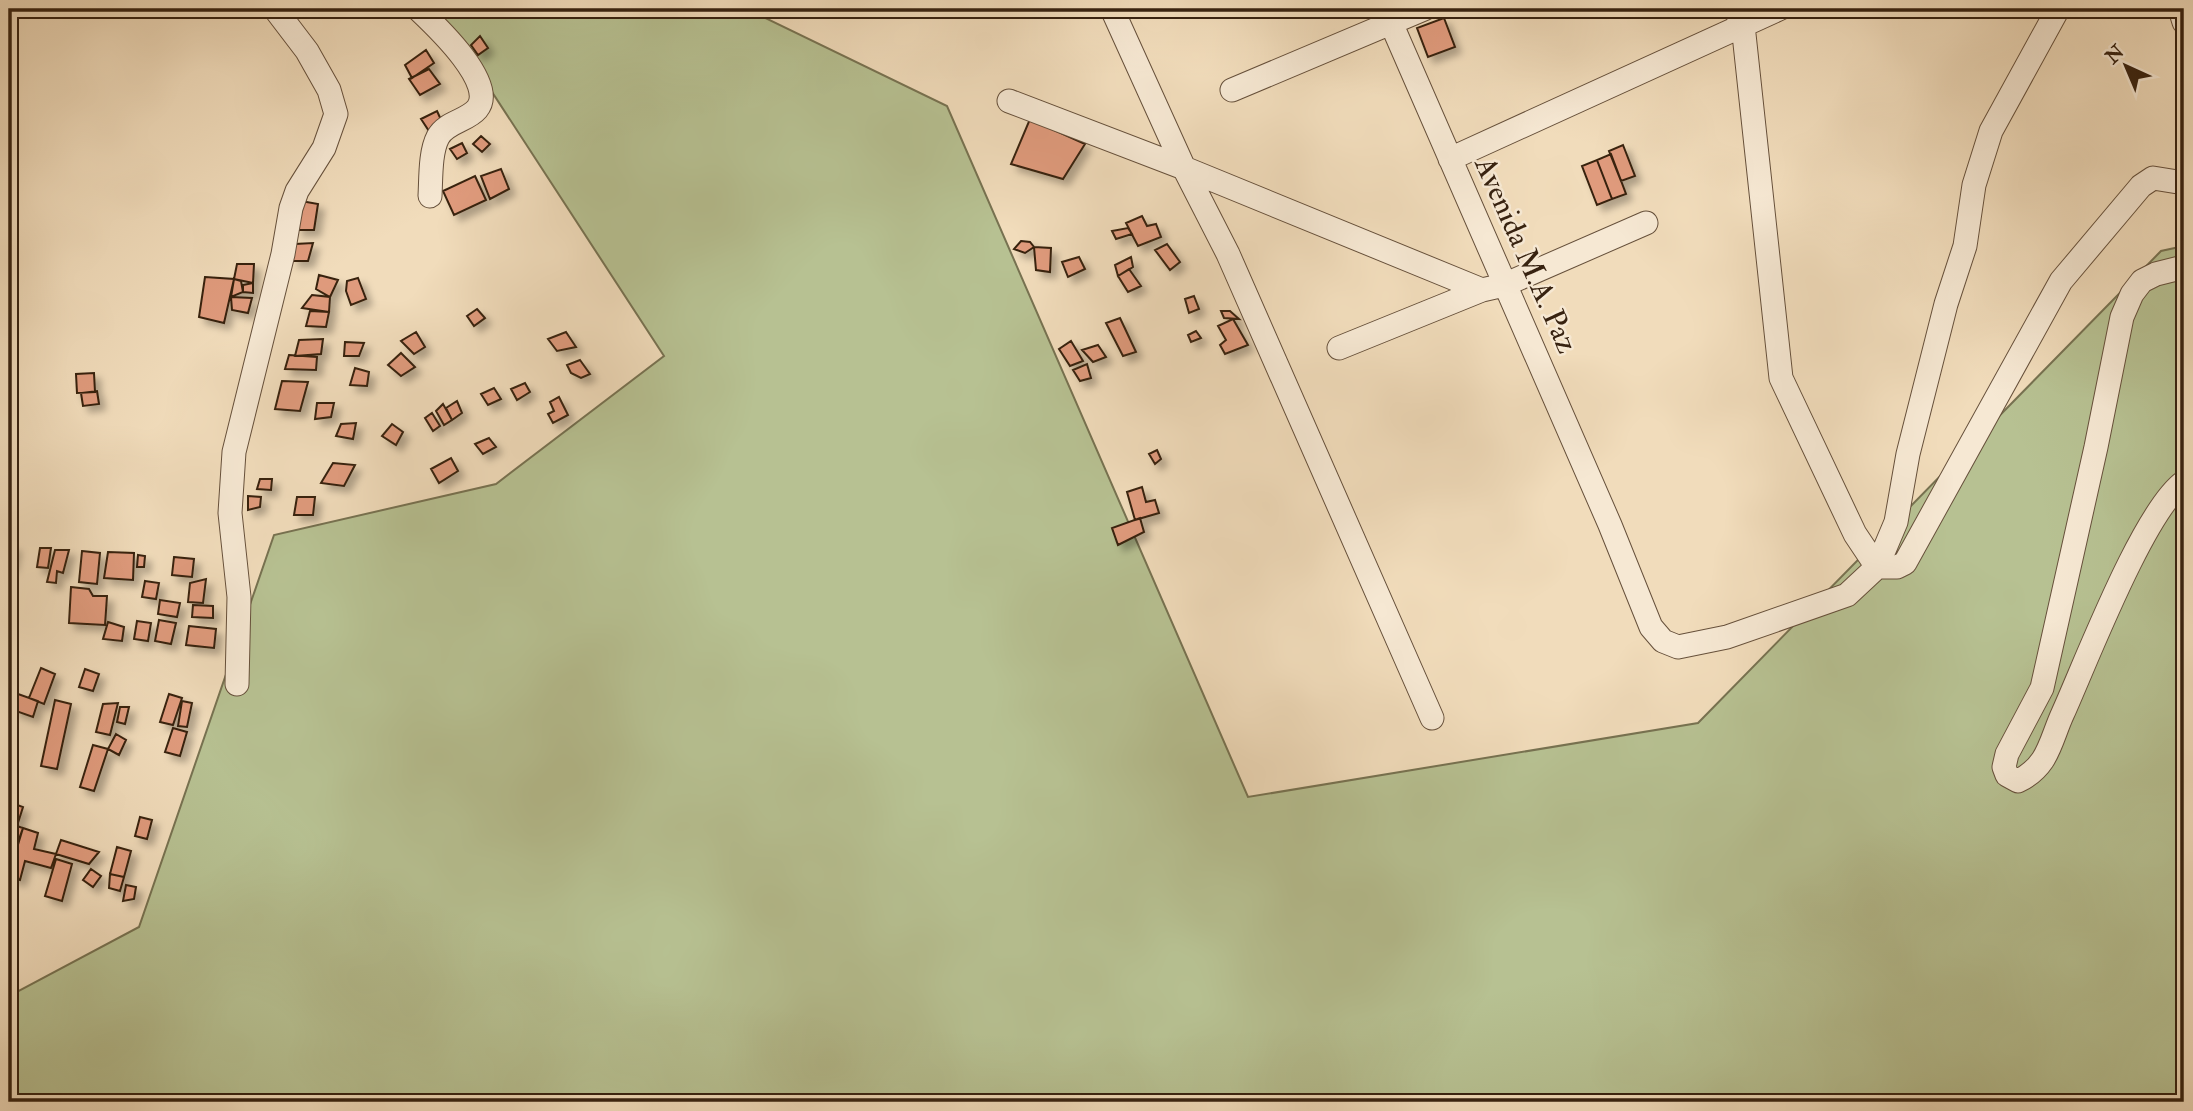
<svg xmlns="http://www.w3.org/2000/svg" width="2193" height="1111" viewBox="0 0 2193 1111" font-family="'IM FELL Double Pica',serif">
<defs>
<filter id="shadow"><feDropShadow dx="6" dy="6" stdDeviation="3.5" flood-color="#0004"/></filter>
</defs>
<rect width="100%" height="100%" fill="#f1dcbb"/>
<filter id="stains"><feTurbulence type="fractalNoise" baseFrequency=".00286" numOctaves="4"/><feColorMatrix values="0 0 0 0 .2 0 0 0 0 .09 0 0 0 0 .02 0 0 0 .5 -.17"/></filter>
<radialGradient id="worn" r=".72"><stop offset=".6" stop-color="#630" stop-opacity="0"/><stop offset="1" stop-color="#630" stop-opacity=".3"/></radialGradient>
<path fill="#b7c192" stroke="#777251" stroke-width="2" d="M438 9H747L947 106 1248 797 1698 723 2161 251 2184 246V1102H9V996L139 927 274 535 496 484 664 356Z"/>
<path fill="#e09b7d" stroke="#372210" stroke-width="2" filter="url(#shadow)" d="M1444 18 1455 47 1428 57 1417 28Z
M480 36 488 48 478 55 471 45Z
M426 50 434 63 412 78 405 65Z
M429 69 440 84 420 95 409 79Z
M437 111 442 122 429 131 421 119Z
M1030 119 1085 144 1063 179 1011 164Z
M481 136 490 144 482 152 473 144Z
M462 143 467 153 457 159 450 149Z
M1623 145 1635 176 1621 181 1609 151Z
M1611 154 1626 194 1612 199 1597 160Z
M1597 160 1612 199 1597 205 1582 166Z
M501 169 509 189 490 199 481 176Z
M475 176 486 200 454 215 443 191Z
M301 201 318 204 314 230H296Z
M1142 216 1147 226 1156 224 1161 237 1138 246 1126 223Z
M1128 228 1132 234 1116 239 1112 231Z
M1021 241 1030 242 1034 247 1025 253 1014 249Z
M313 243 308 261H292L295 244Z
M1167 244 1180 262 1170 270 1155 250Z
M1034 247 1051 248 1050 272 1036 270Z
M1079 257 1085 269 1068 277 1062 262Z
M1131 257 1133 267 1118 276 1115 265Z
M237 264H254L253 283 234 279Z
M1129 269 1141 286 1128 292 1118 276Z
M319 275 338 280 330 297 316 289Z
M205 277 234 279 224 323 199 317Z
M358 278 366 299 351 305 346 291 347 281Z
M234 279 241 281 243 292 231 297Z
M253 283V293L243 292V285Z
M312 295 330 297 329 312 302 308Z
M1194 296 1199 309 1189 313 1185 299Z
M231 297 252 298 248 313 232 310Z
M477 309 485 318 474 326 467 316Z
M310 311 329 312 326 327 306 326Z
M1221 311H1230L1239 319 1224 318Z
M1120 318 1136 352 1123 356 1106 323Z
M1233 319 1248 345 1225 354 1220 345 1226 340 1218 326Z
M1196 331 1201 338 1191 342 1188 335Z
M416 332 425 347 414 354 401 341Z
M566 332 576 347 557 351 548 339Z
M323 339 321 354 295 356 299 340Z
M1071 341 1083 361 1070 366 1059 349Z
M345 342 364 343 359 356H344Z
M1098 345 1106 357 1093 362 1082 350Z
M401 353 415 367 401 376 388 365Z
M289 355 317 357 316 370 285 369Z
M580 360 590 374 581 378 571 373 567 365Z
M1087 364 1091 378 1080 381 1073 370Z
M355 368 369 372 367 386 350 385Z
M94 373 95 392 77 393 76 374Z
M282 381 308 382 300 411 275 409Z
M525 383 530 392 517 400 511 389Z
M494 388 501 399 488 405 481 394Z
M97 391 99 404 83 406 81 393Z
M559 397 568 415 553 423 548 414 554 411 550 402Z
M457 401 462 413 452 420 446 408Z
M317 403H334L331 417 315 419Z
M443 404 452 420 444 425 436 411Z
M432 413 440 426 433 431 425 418Z
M356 423 353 439 336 436 341 424Z
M392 424 403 432 396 445 382 436Z
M489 438 496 447 483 454 475 444Z
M1157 450 1161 459 1155 464 1149 454Z
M451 458 458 471 439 483 431 469Z
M333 463 355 465 344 486 321 483Z
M260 479H272L271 490 257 489Z
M1142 487 1146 502 1155 500 1159 513 1135 520 1127 492Z
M248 496 261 497 260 507 248 510Z
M297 497H315L313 515H294Z
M1140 518 1144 532 1118 545 1112 528Z
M9 545 15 546 11 566H9Z
M40 548H51L48 568 37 567Z
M55 550H69L63 573 57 571 56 583 47 582Z
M82 551 100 553 97 584 79 582Z
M108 552 134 553 133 580 104 578Z
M138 555 145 556 144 567H137Z
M174 557 194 559 192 577 172 575Z
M206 579 203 603 188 602 190 583Z
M145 581 159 583 156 599 142 597Z
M71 587 89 589 93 596H107L105 625 69 623Z
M160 600 180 603 177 617 158 614Z
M193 605 213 606V618L192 617Z
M159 620 176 623 171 644 155 641Z
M137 621 151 623 148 641 134 639Z
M108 622 124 627 122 641 103 639Z
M189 626 216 629 214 648 186 645Z
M41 668 55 674 44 704 29 698Z
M85 669 99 674 93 691 79 687Z
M18 694 38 701 33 717 13 710Z
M169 694 182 698 173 725 160 722Z
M55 700 71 704 57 769 41 766Z
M182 701 192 703 187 727 178 726Z
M118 703 110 735 96 732 103 704Z
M120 707H129L125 724 117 722Z
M173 728 187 732 180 756 165 752Z
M116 734 126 740 119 755 108 749Z
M93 745 108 749 94 791 80 787Z
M9 802 23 807 17 826 23 828 15 850 9 848Z
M140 817 152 820 147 839 135 836Z
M23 828 38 833 34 849 56 854 51 868 25 861 20 880 10 877 13 866 9 865V847L17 848Z
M61 840 99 852 89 864 56 854Z
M117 847 131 851 124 877 110 874Z
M56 859 72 864 62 901 45 896Z
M91 869 101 876 93 887 83 880Z
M110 874 124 877 120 891 109 888Z
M126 885 136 887 134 899 123 901Z"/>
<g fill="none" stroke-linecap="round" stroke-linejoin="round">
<g stroke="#66503b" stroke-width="25">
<path id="street" d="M418 9C436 26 498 84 477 109 467 121 446 122 438 137 430 152 431 178 430 196
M1112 9 1184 168 1228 254 1432 718
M1385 9 1610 525 1651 627 1663 641 1678 647 1727 637 1847 595 1877 567 1896 522 1908 454 1946 304 1965 246 1974 185 1991 131 2058 9
M1735 9 1743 25 1781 378 1855 534 1877 567H1897L1905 563 2061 281 2141 186 2153 178 2184 183
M2180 9 2184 22
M1232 90 1424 9
M1009 101 1184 168 1482 290 1504 285 1646 223
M1450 159 1779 9
M2184 267 2156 274 2142 281 2132 294 2122 317 2096 447 2042 688 2007 754 2004 767 2007 775 2018 781C2049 766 2050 741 2063 713 2086 662 2144 510 2184 482
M1339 348 1482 290
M237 684 239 597 230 513 234 452 283 254 291 208 297 191 324 148 336 114 329 90 307 51 275 9"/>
</g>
<use href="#street" stroke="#f6e8d3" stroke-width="23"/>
</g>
<g text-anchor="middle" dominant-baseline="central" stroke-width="5" stroke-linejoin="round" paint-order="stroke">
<g font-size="30" fill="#372210" stroke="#f6e8d3">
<text transform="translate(1526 255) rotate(66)">Avenida M.A. Paz</text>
</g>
</g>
<rect width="2193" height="1111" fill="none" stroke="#f1dcbb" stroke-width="35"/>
<rect x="10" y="10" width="2172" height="1090" fill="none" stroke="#372210" stroke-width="3.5"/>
<rect x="18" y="18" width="2158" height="1076" fill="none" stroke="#372210" stroke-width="2"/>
<g transform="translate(2126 66) rotate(316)" stroke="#f6e8d3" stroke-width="5" paint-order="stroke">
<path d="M0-5L12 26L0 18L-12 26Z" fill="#372210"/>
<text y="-10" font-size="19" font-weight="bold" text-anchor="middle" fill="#372210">N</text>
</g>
<rect width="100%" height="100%" filter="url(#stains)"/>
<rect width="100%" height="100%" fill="url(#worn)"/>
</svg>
